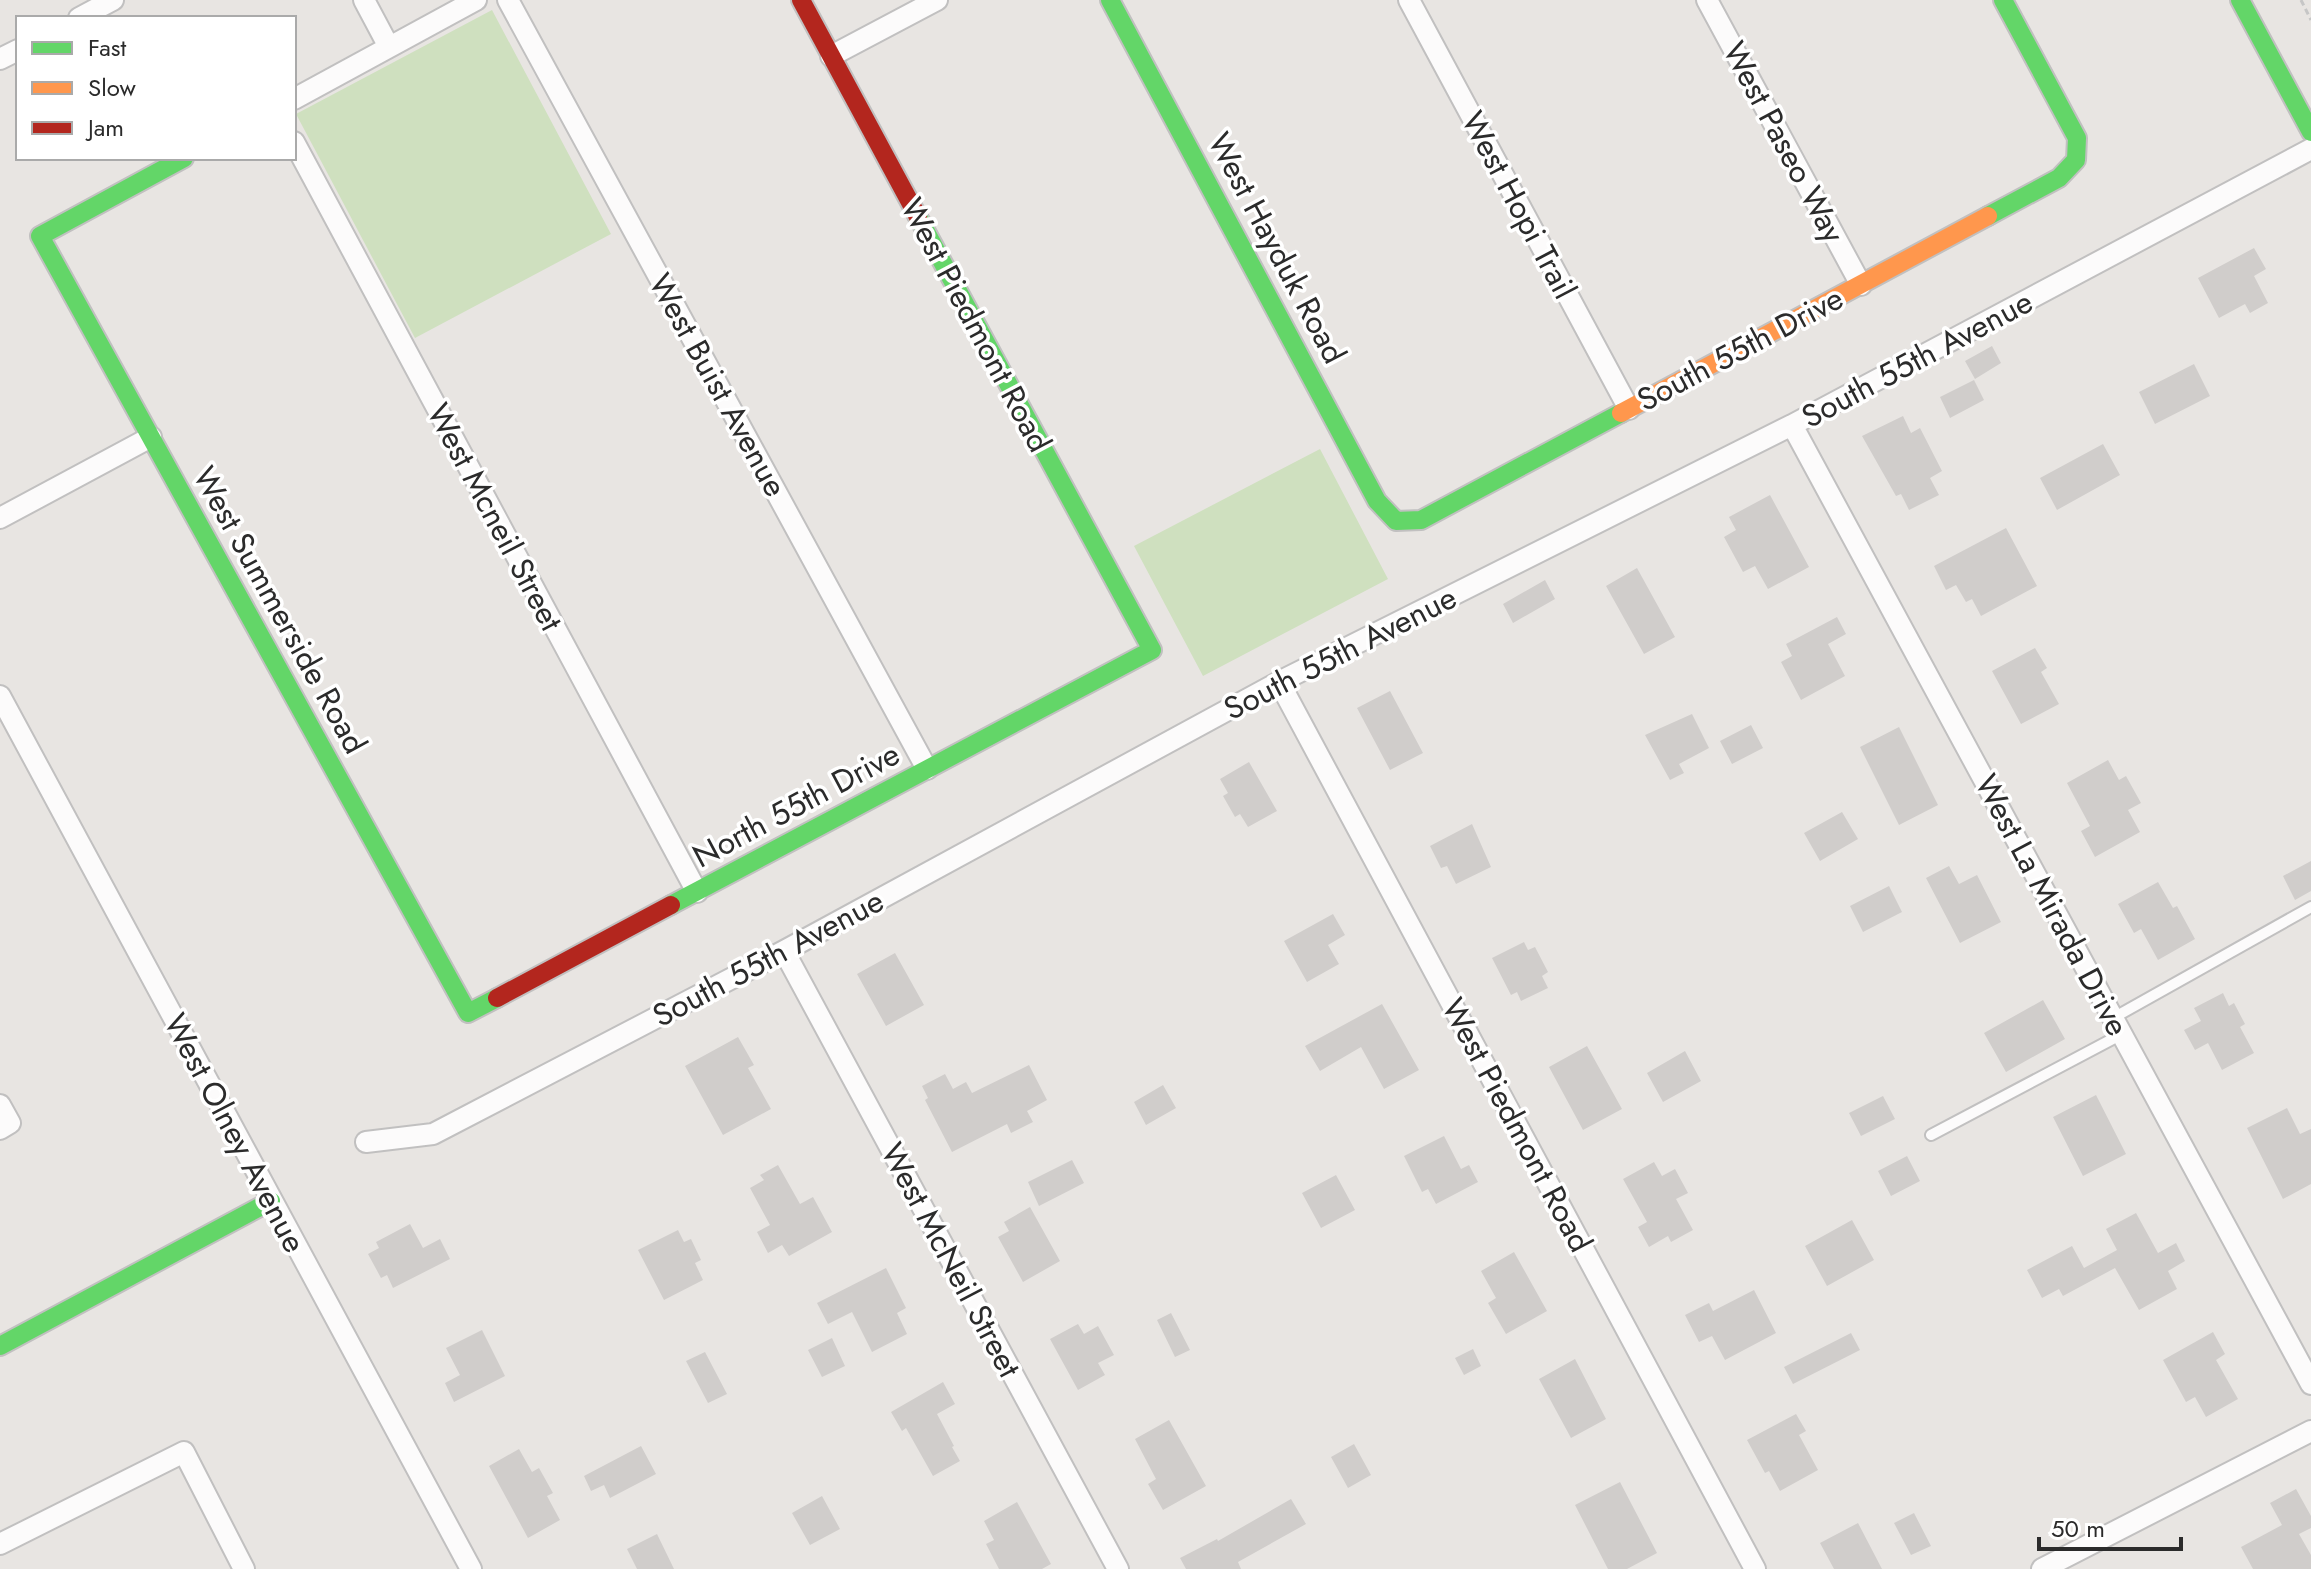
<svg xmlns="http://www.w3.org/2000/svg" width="2311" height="1569" viewBox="0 0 2311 1569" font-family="Jost,sans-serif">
<rect width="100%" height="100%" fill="#e8e5e2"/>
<path fill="#cfe0bf" d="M492 10 611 234 415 338 296 114Z
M1320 449 1388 579 1203 676 1134 546Z"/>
<path fill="#d0cdcb" d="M2254 248 2266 269 2254 276 2268 303 2250 313 2245 304 2219 318 2198 278Z
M1992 346 2001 363 1975 379 1965 361Z
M2194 364 2210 396 2155 424 2139 392Z
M1974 380 1984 400 1950 418 1940 397Z
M1903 416 1911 433 1920 428 1942 471 1930 478 1939 495 1909 510 1901 494 1896 496 1862 436Z
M2103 444 2120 475 2057 510 2040 478Z
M1770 495 1809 567 1768 589 1755 566 1743 572 1724 537 1736 530 1729 517Z
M2006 528 2037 586 1981 616 1972 599 1966 602 1956 585 1946 590 1934 566Z
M1637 568 1675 637 1644 654 1606 586Z
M1545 580 1555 599 1513 623 1503 604Z
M1837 617 1846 634 1828 644 1845 676 1801 700 1781 662 1792 656 1786 644Z
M2035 648 2047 668 2041 672 2059 704 2021 724 1992 671Z
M1390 691 1423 753 1390 770 1357 708Z
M1692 714 1709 748 1679 764 1684 773 1670 780 1645 735Z
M1751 725 1763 748 1732 764 1720 741Z
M1899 727 1938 805 1899 825 1860 747Z
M2108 760 2119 780 2126 776 2141 803 2128 810 2140 832 2095 857 2081 831 2090 826 2067 783Z
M1249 762 1277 811 1248 827 1240 814 1235 817 1223 796 1228 793 1220 779Z
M1842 812 1858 839 1820 861 1804 833Z
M1472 824 1491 867 1456 884 1447 866 1441 868 1430 846Z
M2311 861V891L2295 900 2283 876Z
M1949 866 1959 884 1977 875 2001 922 1960 943 1926 878Z
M2158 882 2173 908 2177 906 2195 939 2158 960 2141 929 2134 933 2118 904Z
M1889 886 1902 912 1863 932 1850 906Z
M1333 914 1345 935 1328 945 1339 964 1307 982 1284 941Z
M1524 942 1528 950 1535 947 1548 972 1542 976 1548 988 1521 1001 1517 992 1511 995 1492 958Z
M895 953 924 1005 886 1026 857 974Z
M2223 993 2229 1006 2234 1003 2245 1024 2240 1027 2254 1053 2222 1070 2208 1043 2195 1050 2184 1030 2201 1021 2194 1008Z
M2043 1000 2065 1039 2006 1072 1984 1033Z
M1382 1004 1419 1070 1384 1089 1361 1047 1320 1071 1305 1046Z
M738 1037 754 1065 748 1068 771 1109 723 1135 685 1066Z
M1587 1046 1622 1109 1583 1130 1549 1067Z
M1685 1051 1701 1081 1663 1102 1647 1073Z
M1029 1065 1047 1100 1027 1111 1033 1122 1011 1133 1007 1124 952 1152 925 1100 928 1098 922 1086 945 1074 953 1089 966 1082 972 1093Z
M1163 1085 1176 1108 1146 1125 1134 1102Z
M2096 1095 2126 1154 2083 1176 2053 1117Z
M1883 1096 1895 1119 1861 1136 1849 1113Z
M2287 1108 2300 1134 2311 1129V1184L2283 1199 2247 1128Z
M1444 1136 1461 1169 1469 1165 1478 1182 1436 1204 1428 1189 1422 1192 1404 1156Z
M1907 1156 1920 1181 1891 1196 1878 1171Z
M1072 1160 1084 1183 1039 1206 1028 1182Z
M1654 1162 1662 1176 1675 1169 1688 1193 1676 1199 1693 1230 1671 1242 1668 1236 1649 1247 1638 1227 1647 1222 1623 1179Z
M778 1165 800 1204 813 1197 832 1232 789 1256 782 1245 768 1253 757 1232 770 1225 750 1188 764 1180 760 1175Z
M1336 1175 1355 1210 1321 1228 1302 1193Z
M1030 1207 1060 1261 1023 1282 998 1237 1009 1231 1004 1222Z
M2136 1213 2158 1253 2176 1243 2185 1261 2168 1271 2177 1289 2139 1310 2115 1268 2063 1296 2059 1289 2042 1298 2027 1270 2072 1246 2084 1268 2117 1250 2106 1229Z
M1852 1220 1874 1260 1827 1286 1805 1246Z
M410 1224 423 1248 440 1239 450 1259 393 1288 387 1275 381 1278 368 1254 379 1248 376 1242Z
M678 1230 684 1242 691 1239 701 1260 695 1263 703 1280 664 1300 638 1250Z
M1514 1252 1547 1311 1506 1334 1488 1303 1496 1298 1481 1271Z
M886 1268 906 1308 897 1313 907 1334 872 1352 852 1312 828 1324 817 1303Z
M1754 1290 1776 1333 1725 1360 1712 1336 1699 1342 1685 1315 1709 1303 1713 1311Z
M1171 1313 1190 1350 1175 1357 1157 1320Z
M1078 1324 1084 1334 1098 1326 1114 1355 1098 1363 1105 1375 1078 1390 1050 1339Z
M482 1330 505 1376 454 1402 445 1383 460 1375 446 1348Z
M2213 1332 2225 1354 2216 1360 2238 1399 2206 1417 2195 1397 2186 1402 2163 1360Z
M1851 1333 1860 1350 1793 1384 1784 1367Z
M832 1338 845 1366 822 1377 808 1350Z
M1473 1349 1481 1366 1464 1375 1455 1358Z
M705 1352 727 1394 708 1403 686 1361Z
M1575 1359 1606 1419 1571 1438 1539 1379Z
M943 1382 955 1404 937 1414 954 1446 952 1447 960 1461 933 1476 906 1428 902 1431 891 1412Z
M1796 1414 1806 1431 1799 1435 1818 1470 1780 1491 1769 1471 1765 1473 1747 1440Z
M1169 1420 1206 1486 1163 1510 1148 1484 1156 1479 1135 1439Z
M1354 1444 1371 1475 1348 1488 1331 1457Z
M641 1446 656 1474 610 1498 604 1485 591 1491 584 1476Z
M519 1449 532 1472 539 1468 553 1493 547 1496 560 1520 528 1538 489 1466Z
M1620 1482 1657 1553 1627 1569H1608L1575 1505Z
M2296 1489 2311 1516V1528L2299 1534 2311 1555V1569H2253L2241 1547 2282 1525 2270 1503Z
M822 1496 840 1529 810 1545 792 1513Z
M1291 1499 1306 1524 1238 1562 1241 1569H1186L1180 1558 1217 1539 1218 1541Z
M1017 1502 1051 1564 1042 1569H999L986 1544 994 1540 984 1521Z
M1914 1513 1931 1546 1911 1555 1894 1523Z
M1858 1523 1882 1569H1834L1820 1543Z
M657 1534 674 1569H637L627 1549Z"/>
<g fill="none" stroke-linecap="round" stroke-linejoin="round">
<g stroke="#c1c0c0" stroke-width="14">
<path id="lane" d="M2113 1018 2311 907
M1931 1135 2122 1034"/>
</g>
<g stroke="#c1c0c0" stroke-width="24">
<path id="street" d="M364 0 389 47
M508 0 927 769
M1409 0 1629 409
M1707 0 1861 285
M79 18 113 0
M831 56 937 0
M0 59 18 50
M294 99 476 0
M294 142 697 892
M1792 425 2311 1384
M0 518 151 437
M1279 682 1755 1569
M0 696 471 1569
M784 951 1118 1569
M0 1105 10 1123 0 1129
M366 1142 433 1134 784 951 1279 682 1792 425 2311 149
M0 1544 184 1452 244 1569
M2042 1569 2311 1431"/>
</g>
<g stroke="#c1c0c0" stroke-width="22">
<path id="fast" d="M1110 0 1377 501 1396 521 1421 520 1621 413
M2240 0 2311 132
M184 158 40 236 468 1013 497 998
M1988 216 2059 178 2076 160 2077 138 2003 0
M671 905 1152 650 918 217
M0 1346 271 1201"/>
</g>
<g stroke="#c1c0c0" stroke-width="22">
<path id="slow" d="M1621 413 1988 216"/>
</g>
<g stroke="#c1c0c0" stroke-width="22">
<path id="jam" d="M801 0 918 217
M497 998 671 905"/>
</g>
<path stroke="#c6c6c6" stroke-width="3" stroke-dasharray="6 4" stroke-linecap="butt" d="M2301 0 2311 20"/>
<use href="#lane" stroke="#fcfbfb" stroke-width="10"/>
<use href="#street" stroke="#fcfbfb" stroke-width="20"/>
<use href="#fast" stroke="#63d668" stroke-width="18"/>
<use href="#slow" stroke="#ff974d" stroke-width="18"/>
<use href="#jam" stroke="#b3261e" stroke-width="18"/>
</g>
<g text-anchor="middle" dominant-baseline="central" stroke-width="7" stroke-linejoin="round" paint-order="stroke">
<g font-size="32" fill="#2b2b2b" stroke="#fff">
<text transform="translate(1784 142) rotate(62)">West Paseo Way</text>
<text transform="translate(1519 205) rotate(62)">West Hopi Trail</text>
<text transform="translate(1277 248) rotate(62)">West Hayduk Road</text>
<text transform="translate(976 325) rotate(62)">West Piedmont Road</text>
<text transform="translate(1740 349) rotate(-28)">South 55th Drive</text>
<text transform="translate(1917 359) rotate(-28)">South 55th Avenue</text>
<text transform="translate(718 385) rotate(61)">West Buist Avenue</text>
<text transform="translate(495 517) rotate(62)">West Mcneil Street</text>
<text transform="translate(280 610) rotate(61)">West Summerside Road</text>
<text transform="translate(1340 653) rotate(-27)">South 55th Avenue</text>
<text transform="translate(796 805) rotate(-28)">North 55th Drive</text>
<text transform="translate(2052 905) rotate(62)">West La Mirada Drive</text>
<text transform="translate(768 958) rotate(-28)">South 55th Avenue</text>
<text transform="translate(1517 1125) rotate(62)">West Piedmont Road</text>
<text transform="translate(235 1133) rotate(62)">West Olney Avenue</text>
<text transform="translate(951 1260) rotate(62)">West McNeil Street</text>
</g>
</g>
<rect x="16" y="16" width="280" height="144" fill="#ffffff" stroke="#aaaaaa" stroke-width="2"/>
<rect x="32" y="42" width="40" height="12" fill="#63d668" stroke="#aaaaaa" stroke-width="2"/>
<text x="88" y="56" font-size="24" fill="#2b2b2b">Fast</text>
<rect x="32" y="82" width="40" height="12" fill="#ff974d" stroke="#aaaaaa" stroke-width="2"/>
<text x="88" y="96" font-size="24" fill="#2b2b2b">Slow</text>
<rect x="32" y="122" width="40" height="12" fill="#b3261e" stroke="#aaaaaa" stroke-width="2"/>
<text x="88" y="136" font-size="24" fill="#2b2b2b">Jam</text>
<path d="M2039 1537v12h142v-12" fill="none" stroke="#2b2b2b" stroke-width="4"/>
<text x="2051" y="1537" font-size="24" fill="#2b2b2b" stroke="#ffffff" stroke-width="6" paint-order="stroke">50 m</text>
</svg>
